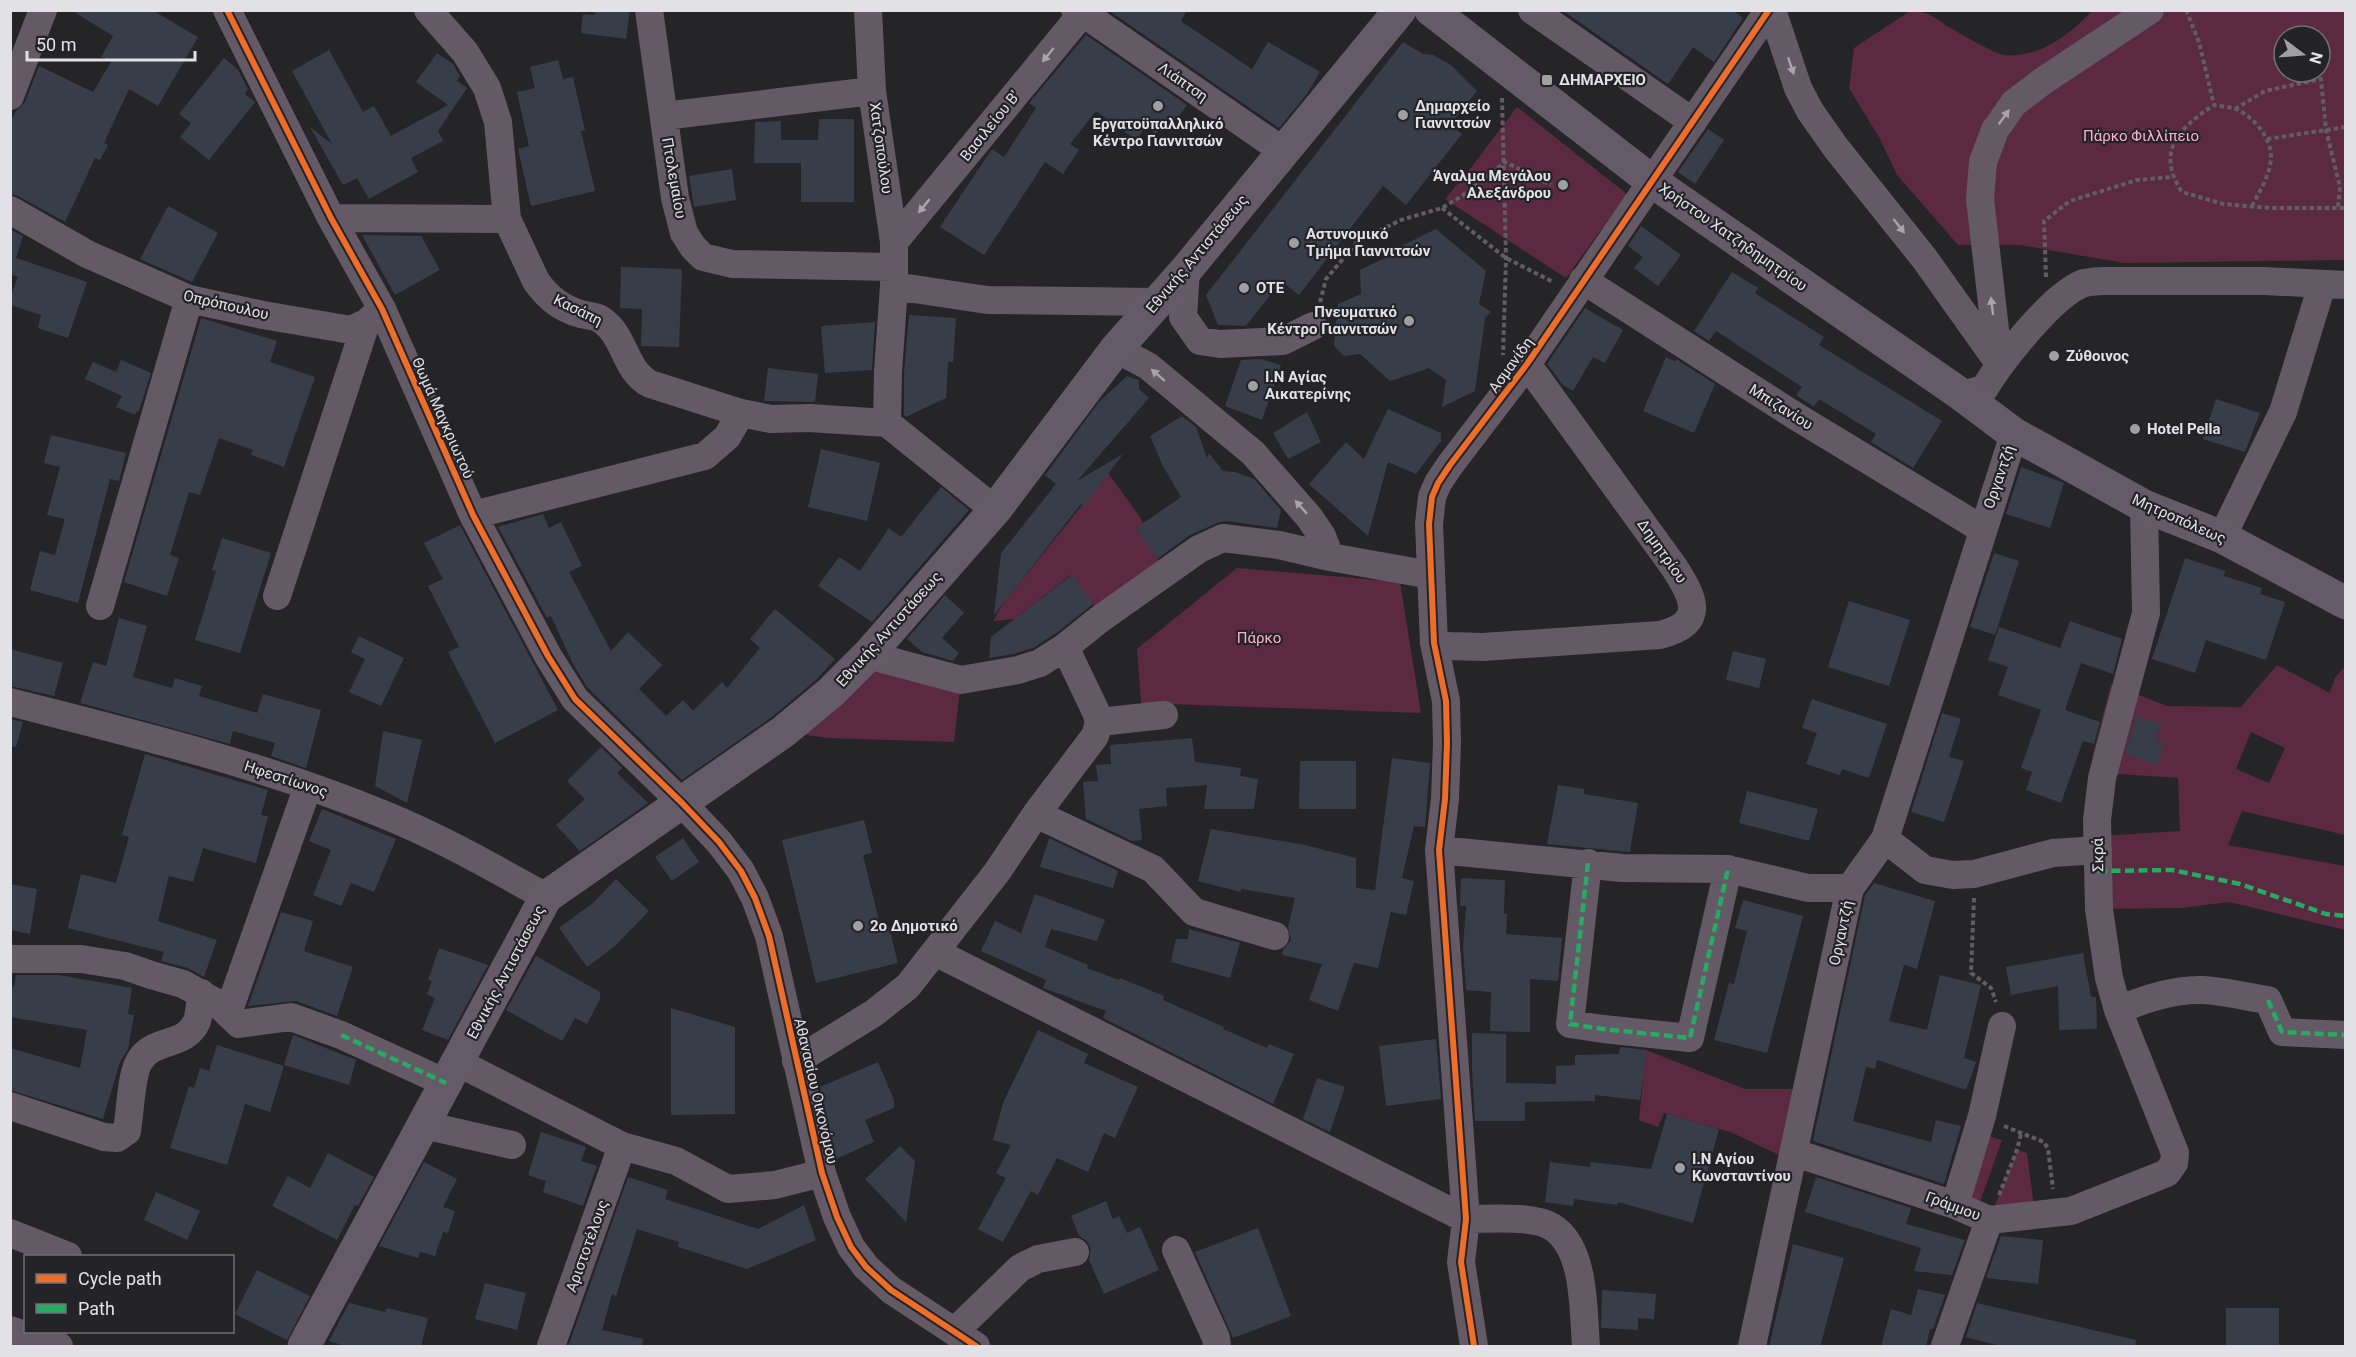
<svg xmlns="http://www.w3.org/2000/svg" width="2356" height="1357" viewBox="0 0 2356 1357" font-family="Roboto,sans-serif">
<rect width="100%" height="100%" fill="#252427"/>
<path fill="#5b2a40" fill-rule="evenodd" d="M1910 11C1930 11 1934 18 1951 28 1961 34 1995 54 2004 55 2040 58 2069 35 2092 11H2345V260L2124 263 2020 245H1958L1897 175 1880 139 1849 88 1854 48ZM2284 36H2320V72H2284Z
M1517 107 1627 194 1566 278 1445 199 1470 169Z
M1108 473 1140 517 1162 567 1097 610 1071 575 1014 619 993 621 1004 602Z
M1237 568 1400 582 1421 713 1141 703 1137 649Z
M868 655 961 680 954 742 828 738 783 732Z
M2277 665 2330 693 2335 678 2345 666V835L2242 811 2228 845 2345 866V930L2229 902 2181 908 2090 909 2084 837 2180 831 2178 778 2091 772 2093 755 2111 684 2167 706 2241 707ZM2251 732 2285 748 2269 783 2236 769Z
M1646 1050 1745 1089H1798L1784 1157 1730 1132 1664 1113 1658 1127 1639 1120Z
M1977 1133 2002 1140 1976 1213 1964 1178Z
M2017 1150 2027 1153 2035 1214 1989 1220Z"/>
<path fill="#383e49" d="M71 10H152L198 37 158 106 129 89 104 143 108 145 100 160 95 158 65 222 18 196 10 194V123L16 111 25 102 39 66 93 92 111 62 101 57 113 36Z
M595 10H630L626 39 581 33 583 14 595 15Z
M1108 10H1187L1181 21 1252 69 1268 42 1320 72 1307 94 1279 128Z
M1562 10H1733L1743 18 1714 62 1693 47 1668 84Z
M1086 35 1187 105 1173 124 1167 120 1156 134 1146 127 1136 140 1096 111 1070 144 1079 150 1063 174 1045 162 984 255 940 227 992 149 1004 157 1036 108 1029 103Z
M1403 42 1423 54 1433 55 1451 65 1477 91 1450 125 1462 134 1406 205 1383 186 1299 295 1281 281 1246 326 1218 325 1206 295Z
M329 50 363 112 374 106 391 136 448 105 416 82 437 53 453 64 460 76 457 81 467 88 438 131 443 141 411 158 418 172 369 199 357 178 343 185 310 127 332 144 292 71Z
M224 58 238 70 248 89 245 94 255 102 209 160 180 137 191 123 179 114Z
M558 60 563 79 573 77 585 131H581L595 191 531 206 518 149 529 146 517 92 535 88 530 67Z
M819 119H854V202H801V163H754L755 122 781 121V140H818Z
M1708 129 1724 140 1695 184 1678 172Z
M732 169 736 200 694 207 689 176Z
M168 206 218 233 192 282 140 259Z
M1641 226 1681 255 1658 286 1634 268 1643 257 1628 246Z
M10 229 23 236 16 258 87 282 68 338 38 328 41 315 10 305V298L18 277 10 274Z
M1436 229 1486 271 1479 304 1491 312 1485 318 1475 391 1442 407 1446 380 1429 368 1390 381 1360 354 1344 356 1334 346 1338 304 1361 294 1360 270 1389 256V252Z
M362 235 421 236 440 270 395 295Z
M621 267 682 269 679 347 641 346 642 309 620 308Z
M1732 272 1758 288 1755 293 1824 337 1819 345 1942 421 1913 468 1871 442 1876 434 1819 399 1814 407 1796 395 1802 387 1716 331 1709 341 1694 331Z
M1585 308 1623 330 1605 363 1593 357 1573 391 1563 385 1547 364Z
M909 315 956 318 953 362H948L946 398 906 417 904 415V373Z
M201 318 277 341 270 362 315 377 284 467 251 455 253 450 219 438 200 495 189 492 170 555 179 558 167 596 124 582Z
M875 322 872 370 825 373 821 326Z
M1666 357 1675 361 1676 359 1715 384 1694 433 1643 411Z
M1261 359 1281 365 1262 420 1225 406 1241 360Z
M121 360 151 373 139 411H137L135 415 116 407 122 396 85 379 93 362 116 372Z
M768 368 818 374 815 402 764 401Z
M1127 376 1139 380V389L1149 398 1077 481 1123 454 1084 506 1081 504 994 615 1001 553 1056 484 1045 475 1099 402Z
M2216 399 2260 413 2245 452 2203 439Z
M1388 409 1441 433V441L1416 474 1388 462 1368 536 1309 484 1346 442 1364 459Z
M1307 412 1321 442 1288 459 1273 433Z
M1182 416 1196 427 1207 458 1209 453 1223 471 1235 472 1254 479 1281 510 1277 528 1227 521 1217 523 1190 535 1157 559 1136 528 1181 497 1163 466 1150 436Z
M51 435 126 453 119 481 110 479 78 603 30 590 40 551 55 555 65 519 47 515 60 467 44 463Z
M821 449 880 463 867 521 808 507Z
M2021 467 2064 483 2050 528 2006 514Z
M941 487 969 510 872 622 818 586 839 557 860 571 889 528 901 537Z
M543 514 549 528 561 522 582 566 569 572 611 651 628 632 662 665 639 689 666 716 683 700 693 711 722 682 727 688 760 648 750 639 775 609 835 659 817 679 772 717 682 780 587 687 573 664 551 616 547 618 498 527Z
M460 525 558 710 495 743 448 652 459 647 428 586 443 579 424 543Z
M222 538 271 553 240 653 195 640 216 571 212 570Z
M1994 553 2019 561 1995 635 1970 627Z
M2185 558 2225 571 2224 576 2262 588 2260 594 2285 602 2266 660 2206 640 2195 673 2152 659Z
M1072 575 1093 604 1055 634 1033 648 1014 654 989 658 991 637Z
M945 595 964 613 942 638 959 653 953 661 922 652 907 639Z
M1849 601 1910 620 1889 686 1828 667Z
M119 618 147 626 133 677 172 688 175 678 202 686 199 696 257 713 263 694 321 710 306 768 271 756 275 743 233 731 230 744 80 703 93 662 106 666Z
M2070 621 2122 639 2113 674 2081 663 2065 710 2100 722 2094 744 2083 741 2061 803 2026 790 2032 772 2021 768 2041 710 1998 695 2008 667 1988 660 1999 627 2060 648Z
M359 636 404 658 381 706 349 692 365 659 351 652Z
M10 649 63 663 54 696 10 686Z
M1733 651 1766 659 1759 688 1726 680Z
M1812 699 1887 724 1869 778 1842 769 1840 775 1806 764 1817 733 1802 728Z
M1942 713 1961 719 1949 757 1964 761 1944 822 1911 812Z
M2136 716 2161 724 2156 740 2164 743 2157 765 2125 754Z
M10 719 23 722 16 747 10 746Z
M383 731 422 740 407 803 375 786Z
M1192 738 1195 762 1241 768 1240 776 1258 779 1254 809H1204L1207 785 1166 788 1167 806 1139 809 1142 840 1132 841 1086 819 1083 782 1098 781 1096 765 1111 764 1110 745Z
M601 747 622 768 617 773 648 803 580 851 556 825 585 799 567 781Z
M145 754 268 790 261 815 268 816 256 863 203 848 193 882 169 876 158 921 217 940 204 977 188 968 161 961 164 952 68 928 81 874 116 883 129 837 122 835Z
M1392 758 1430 763 1425 827 1414 826 1402 878 1414 881 1406 915 1391 912 1378 968 1354 963 1338 1011 1309 1000 1322 964 1282 955 1283 950 1291 940 1288 927 1295 898 1241 889V892L1198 881 1211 829 1305 845 1356 858V888L1375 890Z
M1300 761H1356V809H1299Z
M1558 785 1584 789V794L1638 803 1630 852 1547 844Z
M1747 791 1818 809 1809 841 1739 823Z
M322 809 396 839 374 892 351 883 341 906 313 895 331 850 309 841Z
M864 820 872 853 863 855 881 929 889 927 898 963 816 983 782 840Z
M683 838 699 862 672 881 655 857Z
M1049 838 1118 871 1113 888 1040 867Z
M1461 878 1505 880 1504 914H1507L1506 934 1562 938 1558 981 1530 979V1032L1490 1031 1491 992 1466 990 1463 947 1466 906H1460Z
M616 879 649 911 615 946 587 967 559 928 593 903Z
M1874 883 1935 901 1917 969 1904 965 1889 1021 1927 1030 1940 975 1981 985 1964 1058 1976 1062 1966 1090 1877 1060 1875 1069 1866 1067 1853 1121 1931 1142 1936 1120 1961 1126 1944 1184 1813 1141 1865 895Z
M10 884 37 889 30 934 10 930Z
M1035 894 1105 920 1097 941 1051 929 1045 947 1088 965 1087 968 1119 980 1120 978 1164 996 1163 1000 1224 1027 1223 1029 1267 1048 1269 1044 1294 1054 1273 1104 1103 1018 1106 1011 1043 988 1046 980 981 951 995 921 1021 933Z
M1743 900 1803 916 1767 1053 1714 1040 1729 983 1734 984 1747 931 1735 928Z
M281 912 313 921 304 951 353 967 337 1016 296 1001 248 1006Z
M1189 929 1240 943 1230 978 1171 962 1176 939H1188Z
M439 948 488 965 448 1040 422 1030 435 998 427 994 432 981 428 980Z
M2083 953 2091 997H2096L2097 1029 2059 1030 2058 986 2011 995 2006 967Z
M536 956 600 992V999L587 1024 575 1018 562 1041 506 1010Z
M16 975H59L132 988 128 1014 134 1015 128 1049 120 1062 103 1119 10 1090V1048L80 1068 87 1030 10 1017V986L14 987Z
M671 1008 735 1027V1114L671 1115Z
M1038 1030 1088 1054 1084 1063 1138 1087 1115 1138 1104 1133 1088 1172 1057 1158 1038 1195 1031 1191 1003 1242 978 1229 1006 1178 996 1173 1011 1145 993 1140 1003 1103Z
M1472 1033 1506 1034V1083L1556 1084V1066L1575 1065V1055L1619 1054 1620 1047 1647 1050 1640 1100 1595 1095V1101L1525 1102V1121H1475L1472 1069Z
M293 1035 356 1060 349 1085 284 1065Z
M1436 1039 1441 1099 1386 1106 1379 1046Z
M217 1045 284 1066 270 1112 245 1104 227 1165 170 1148 189 1086 194 1088 200 1068 209 1071Z
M878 1062 894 1100V1108L865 1120 874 1142 836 1159 820 1087Z
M1317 1078 1345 1087 1330 1132 1303 1119Z
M1667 1114 1719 1129 1693 1223 1618 1202 1617 1205 1574 1199 1573 1206 1545 1202 1550 1162 1590 1167 1591 1162 1651 1169Z
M541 1132 586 1147 581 1161 597 1166 583 1206 543 1192 546 1181 528 1175Z
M900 1146 915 1161 906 1222 865 1179Z
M328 1153 374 1177 358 1206 355 1205 337 1240 272 1206 288 1176 310 1188Z
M424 1162 457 1179 443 1207 455 1211 448 1233 443 1232 435 1256 420 1252 418 1258 379 1246Z
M628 1177 668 1190 665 1199 758 1229 804 1205 816 1240 747 1269 678 1247 679 1242 637 1229 616 1296 612 1294 602 1330 643 1339 642 1347H568Z
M1816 1177 1911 1208 1906 1224 1965 1240 1952 1275 1914 1271 1921 1248 1805 1212Z
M156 1192 200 1211 187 1240 144 1220Z
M1106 1201 1113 1219 1119 1216 1127 1233 1140 1227 1159 1270 1104 1294 1089 1260 1091 1248 1087 1241 1079 1236 1071 1216Z
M1258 1228 1291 1316 1233 1338 1195 1252Z
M2001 1236 2043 1240 2038 1284 1986 1278Z
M1793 1244 1844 1258 1820 1347H1769Z
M257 1270 310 1296 287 1340 235 1314Z
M485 1283 526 1293 517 1330 475 1319Z
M1918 1289 1945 1295 1933 1329H1930L1926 1347H1881L1891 1309 1911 1315Z
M1602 1290 1656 1294 1654 1319 1638 1318V1330L1601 1328Z
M349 1303 385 1312 387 1308 428 1318 421 1347H349L329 1341Z
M1977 1303 2136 1340 2135 1347H2004L1966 1337Z
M2226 1308H2279V1347L2226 1345Z"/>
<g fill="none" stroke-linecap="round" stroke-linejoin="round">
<path stroke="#615d63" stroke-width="4" stroke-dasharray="4.5 3" stroke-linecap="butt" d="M2186 10 2199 42 2214 105
M1502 98 1506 258 1503 355
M2235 109 2265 91 2321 79 2326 130 2340 187 2338 207
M2267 139 2346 127
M2252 206C2260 191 2270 175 2271 158 2272 138 2252 114 2233 108 2227 107 2220 106 2214 105 2179 128 2155 151 2182 192L2223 204 2270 208H2346
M1442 208 1506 258 1553 282
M2046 277 2044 221 2070 201 2137 180 2172 177
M1320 302 1326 279 1358 241 1401 220 1442 208 1462 196 1505 162 1551 185
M1974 898 1971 973 1991 988 1996 1002
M2004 1126 2044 1142 2048 1149 2053 1189
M1999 1195 2017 1150 2021 1134"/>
<path stroke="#645a66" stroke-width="28" d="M227 10 331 218 382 309 473 515 548 656 575 699 682 803 719 842 741 871 755 898 769 936 822 1173 837 1217 851 1247 866 1267 891 1290 976 1346
M428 10 465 52 487 88 498 122 507 219 536 281C547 297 562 309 581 314 588 316 598 316 603 321 626 338 624 370 650 384L741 413 771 419 809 418 887 423
M649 10 675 198 684 233 693 247 703 257 732 264 893 267
M868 10 872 91 894 242V286L888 372 887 423 995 510
M1075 10 1083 13 1283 151
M1532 10 1693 122
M1772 10 1798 88 1810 111 1836 148 1924 258 1998 362
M10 96 43 10
M664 116 872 91
M10 210 87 254 189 299 263 315 351 330 366 323 382 309
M331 218 507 219
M894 242 1085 10
M1186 270 1183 317 1200 341 1220 344 1283 341 1313 326
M1583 280 1797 417 1982 529
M894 286 987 300 1158 302
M1116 349 1148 366 1253 453 1309 517 1322 536 1330 557
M1999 364 1980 199 1983 162 1995 130 2014 103 2043 81 2150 10
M1962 395 1984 389C2002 360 2053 294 2084 283 2090 282 2097 281 2103 281H2264L2346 285
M473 515 705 456 727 437 741 413
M2222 537 2283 412 2322 285
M277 596 366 323
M100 606 189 299
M1434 643 1448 646 1483 647 1660 635C1707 623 1694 598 1674 567L1527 364
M868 655 961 680 1018 670 1040 663 1065 647 1100 619 1199 549 1223 538 1279 545 1330 557 1431 575
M10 702C135 734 261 764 380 813 438 836 492 867 546 897
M1099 722 1164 715
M1036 814 1153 869 1194 912 1275 936
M1885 839 1925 870 1953 875 1974 874 2053 853 2098 850
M1439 850 1622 868 1728 869 1808 888H1850
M1588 863 1570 1024 1603 1029 1690 1038 1728 869
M935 952 1466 1219C1488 1219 1534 1215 1552 1227 1586 1248 1583 1311 1586 1346
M10 959H81L125 966 151 975 183 984 217 1003 239 1024 291 1017 341 1035 446 1083
M2118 1010C2145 999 2174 989 2203 990 2224 991 2247 997 2268 1000L2282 1032 2346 1035
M228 1013 308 786
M796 1061 874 1013 908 986 997 872 1036 814 1095 736 1099 722 1096 712 1065 647
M457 1062 622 1146 676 1161 728 1189 775 1185 822 1173
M10 1106 104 1137 117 1138 127 1131C130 1114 131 1075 139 1062 152 1037 186 1048 197 1021 200 1012 200 1002 201 993
M424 1125 512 1145
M1795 1153 1955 1205 1989 1220 2071 1211 2167 1173 2174 1163 2175 1153 2118 1010 2109 978 2099 909 2097 820 2102 778 2146 613 2144 506
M1955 1205 1982 1116 2002 1026
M10 1233 68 1256
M1176 1250 1216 1338 1217 1346
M10 1330 59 1346
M955 1331 1020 1268 1038 1259 1075 1252
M551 1346 622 1146
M1474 1346 1461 1262 1466 1219 1439 850 1445 799 1447 743 1446 701 1434 643 1429 524 1432 497 1438 483 1450 465 1527 364 1769 10
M1752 1346 1850 888 1885 839 2014 434
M1945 1346 1989 1220"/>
<path stroke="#655b68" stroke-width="33" d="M1431 10 1653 182 1962 395 2014 434 2144 506 2222 537 2346 603
M304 1346 546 897 783 732 830 693 868 655 995 510 1116 349 1186 270 1400 10"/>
<path stroke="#26ab63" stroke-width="4.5" stroke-dasharray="9 4.5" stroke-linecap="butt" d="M1588 863 1570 1024 1603 1029 1690 1038 1728 869
M2098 871 2172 870 2240 884 2326 914 2346 916
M2268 1000 2282 1032 2346 1035
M341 1035 446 1083"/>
<g stroke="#242328" stroke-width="10">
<path id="cycleway" d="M227 10 331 218 382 309 473 515 548 656 575 699 682 803 719 842 741 871 755 898 769 936 822 1173 837 1217 851 1247 866 1267 891 1290 976 1346
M1474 1346 1461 1262 1466 1219 1439 850 1445 799 1447 743 1446 701 1434 643 1429 524 1432 497 1438 483 1450 465 1527 364 1769 10"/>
</g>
<use href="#cycleway" stroke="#ee6e29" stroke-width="6"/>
</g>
<defs><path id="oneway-solid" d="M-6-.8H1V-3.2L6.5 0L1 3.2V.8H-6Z" transform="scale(1.5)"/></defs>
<g fill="#a9a4ac">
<use href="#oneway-solid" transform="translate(1048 55) rotate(129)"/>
<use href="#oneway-solid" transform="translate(1791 66) rotate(71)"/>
<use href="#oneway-solid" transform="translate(2004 117) rotate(-54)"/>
<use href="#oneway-solid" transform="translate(924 206) rotate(129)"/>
<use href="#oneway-solid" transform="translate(1899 226) rotate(52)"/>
<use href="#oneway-solid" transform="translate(1992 306) rotate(-97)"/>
<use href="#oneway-solid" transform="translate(1158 375) rotate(-139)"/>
<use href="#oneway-solid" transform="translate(1301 507) rotate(-131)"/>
</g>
<g fill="#a09fa2" stroke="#242328" stroke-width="2">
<rect x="1541" y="74" width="12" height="12" rx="3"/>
<circle cx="1158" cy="106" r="6"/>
<circle cx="1403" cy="115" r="6"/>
<circle cx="1563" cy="185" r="6"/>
<circle cx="1294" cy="243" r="6"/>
<circle cx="1244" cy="288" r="6"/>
<circle cx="1409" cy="321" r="6"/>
<circle cx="2054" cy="356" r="6"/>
<circle cx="1253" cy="386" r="6"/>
<circle cx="2135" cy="429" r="6"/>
<circle cx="858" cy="926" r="6"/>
<circle cx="1680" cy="1168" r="6"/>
</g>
<g text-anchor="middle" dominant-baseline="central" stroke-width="4.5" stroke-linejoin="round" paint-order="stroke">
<g font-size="15" font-weight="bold" fill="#e2e1e5" stroke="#242328" text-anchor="start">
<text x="1559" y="80">ΔΗΜΑΡΧΕΙΟ</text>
<text x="1415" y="106">Δημαρχείο<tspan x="1415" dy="17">Γιαννιτσών</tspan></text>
<text x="1158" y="124" text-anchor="middle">Εργατοϋπαλληλικό<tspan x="1158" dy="17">Κέντρο Γιαννιτσών</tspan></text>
<text x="1551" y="176" text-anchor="end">Άγαλμα Μεγάλου<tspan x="1551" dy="17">Αλεξάνδρου</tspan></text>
<text x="1306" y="234">Αστυνομικό<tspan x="1306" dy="17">Τμήμα Γιαννιτσών</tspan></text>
<text x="1256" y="288">ΟΤΕ</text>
<text x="1397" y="312" text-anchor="end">Πνευματικό<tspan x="1397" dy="17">Κέντρο Γιαννιτσών</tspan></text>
<text x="2066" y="356">Ζύθοινος</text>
<text x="1265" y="377">Ι.Ν Αγίας<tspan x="1265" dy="17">Αικατερίνης</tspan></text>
<text x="2147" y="429">Hotel Pella</text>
<text x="870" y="926">2ο Δημοτικό</text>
<text x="1692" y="1159">Ι.Ν Αγίου<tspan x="1692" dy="17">Κωνσταντίνου</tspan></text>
</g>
<g font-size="15" fill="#e2e1e5" stroke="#242328">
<text transform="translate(1183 82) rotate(35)">Λιάπτση</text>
<text transform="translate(990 126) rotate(-51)">Βασιλείου Β'</text>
<text transform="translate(881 148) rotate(82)">Χατζοπούλου</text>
<text transform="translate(674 178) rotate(80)">Πτολεμαίου</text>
<text transform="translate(1733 237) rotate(35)">Χρήστου Χατζηδημητρίου</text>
<text transform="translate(1197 254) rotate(-50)">Εθνικής Αντιστάσεως</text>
<text transform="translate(226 305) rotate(13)">Οπρόπουλου</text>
<text transform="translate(578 310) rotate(26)">Κασάπη</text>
<text transform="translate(1511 365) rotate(-54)">Ασμανίδη</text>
<text transform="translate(1781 407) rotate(32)">Μπιζανίου</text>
<text transform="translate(443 418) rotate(66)">Θωμά Μαγκριωτού</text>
<text transform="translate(1999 477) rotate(-71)">Οργαντζή</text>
<text transform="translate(2179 519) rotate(24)">Μητροπόλεως</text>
<text transform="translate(1662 551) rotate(55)">Δημητρίου</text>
<text transform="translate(889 629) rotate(-48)">Εθνικής Αντιστάσεως</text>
<text transform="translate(286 779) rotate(18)">Ηφεστίωνος</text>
<text transform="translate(2098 855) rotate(-91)">Σκρά</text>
<text transform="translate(1841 933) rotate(-78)">Οργαντζή</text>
<text transform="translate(506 972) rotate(-62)">Εθνικής Αντιστάσεως</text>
<text transform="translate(816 1091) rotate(77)">Αθανασίου Οικονόμου</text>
<text transform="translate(1953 1206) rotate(20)">Γράμμου</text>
<text transform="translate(587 1246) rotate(-70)">Αριστοτέλους</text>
</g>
<g font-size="15" fill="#feafce" stroke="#242328">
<text x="2141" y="136">Πάρκο Φιλλίπειο</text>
<text x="1259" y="638">Πάρκο</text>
</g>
</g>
<rect width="2356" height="1357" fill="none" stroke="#e2e1e5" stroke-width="24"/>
<rect x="24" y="1255" width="210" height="78" fill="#242328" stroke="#706f74" stroke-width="1.5"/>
<rect x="36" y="1274" width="30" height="9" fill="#ee6e29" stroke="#706f74" stroke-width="1.5"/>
<text x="78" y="1285" font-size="18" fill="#e2e1e5">Cycle path</text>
<rect x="36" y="1304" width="30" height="9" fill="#26ab63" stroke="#706f74" stroke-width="1.5"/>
<text x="78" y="1315" font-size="18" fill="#e2e1e5">Path</text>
<g transform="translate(2302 54) rotate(106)"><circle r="28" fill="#242328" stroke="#706f74" stroke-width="1.5"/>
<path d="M0-4.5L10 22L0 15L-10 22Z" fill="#a09fa2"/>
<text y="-9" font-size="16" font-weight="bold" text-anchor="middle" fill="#e2e1e5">N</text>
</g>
<path d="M27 51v9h168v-9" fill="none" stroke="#e2e1e5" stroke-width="3"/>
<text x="36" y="51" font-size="18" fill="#e2e1e5" stroke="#242328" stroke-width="4.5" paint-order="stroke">50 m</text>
</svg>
